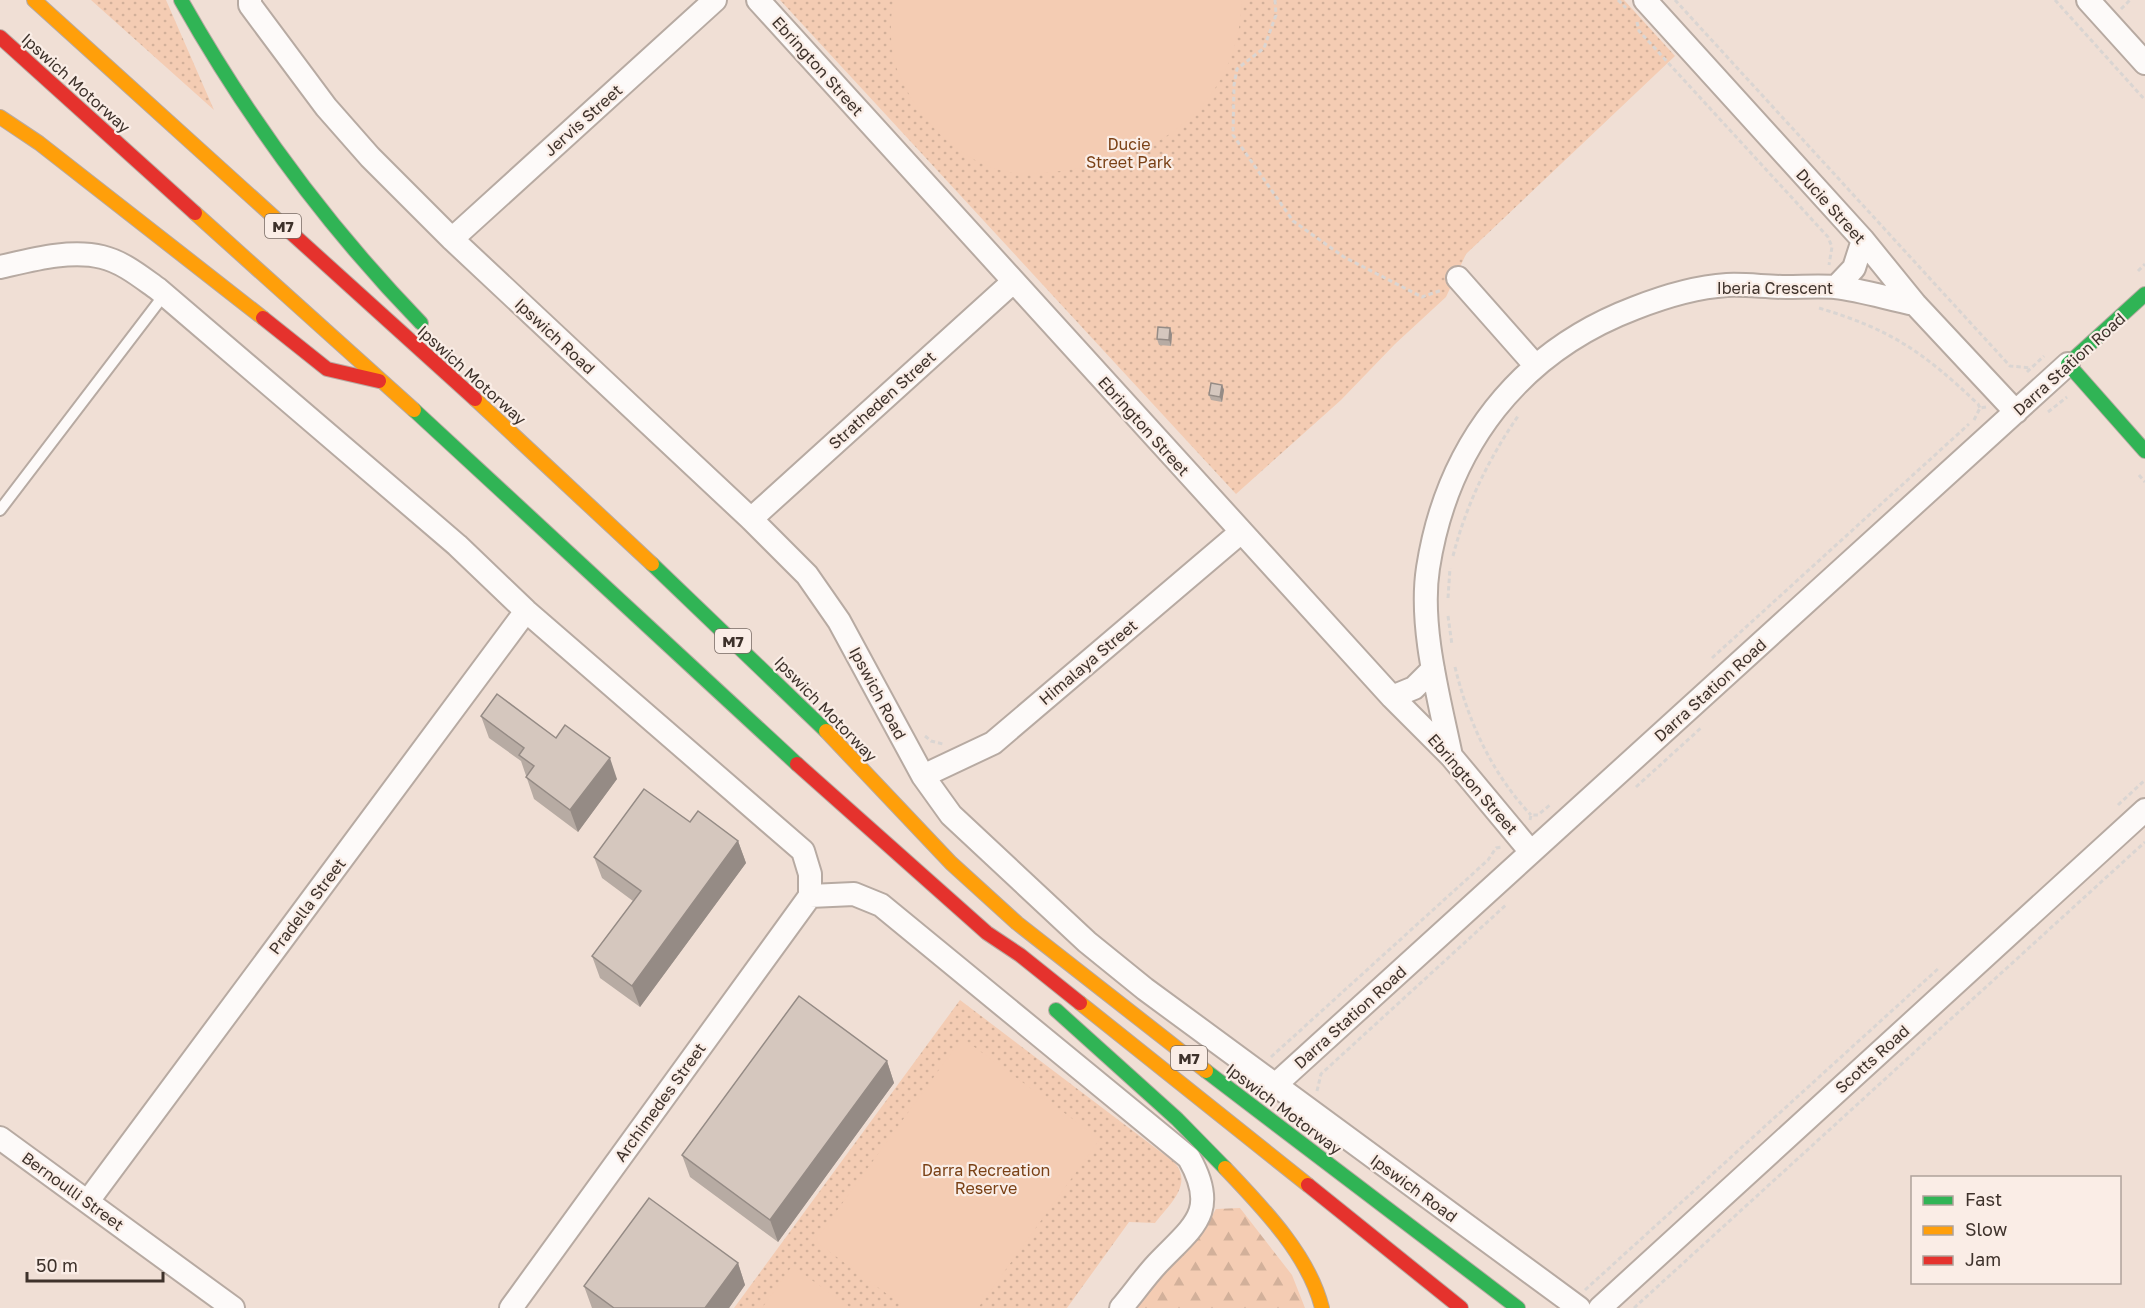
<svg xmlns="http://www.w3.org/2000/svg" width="2145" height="1308" viewBox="0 0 2145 1308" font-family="'Golos Text',sans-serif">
<defs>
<pattern id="grass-dots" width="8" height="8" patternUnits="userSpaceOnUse" patternTransform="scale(1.5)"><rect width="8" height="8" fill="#f4ccb3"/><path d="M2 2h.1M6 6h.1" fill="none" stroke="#d2b09a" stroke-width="1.8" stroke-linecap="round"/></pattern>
<pattern id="forest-firs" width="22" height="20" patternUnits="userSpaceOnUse" patternTransform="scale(1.5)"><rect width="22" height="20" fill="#f4ccb3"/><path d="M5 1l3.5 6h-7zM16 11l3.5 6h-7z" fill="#d2b09a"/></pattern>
</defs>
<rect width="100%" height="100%" fill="#f0dfd5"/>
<path fill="url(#grass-dots)" d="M91 0H166L214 110Z
M780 0H1624L1675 56 1466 254 1446 297 1395 344 1341 400 1236 494Z
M960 1000 1174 1162C1194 1184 1169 1205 1155 1223L1129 1222 1067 1308H734Z"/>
<path fill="url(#forest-firs)" d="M1240 1208 1292 1275 1305 1308H1130C1160 1277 1195 1247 1216 1209Z"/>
<path fill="#f4ccb3" d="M893 0H1242C1238 101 1164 158 1068 170 1047 173 1020 176 1000 170 953 157 916 115 898 72 889 50 890 23 893 0Z
M962 1038 1100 1139 978 1308H906L815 1241Z
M792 1266 851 1308H762Z"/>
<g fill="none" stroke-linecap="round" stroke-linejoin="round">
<g stroke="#b7aaa2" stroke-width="14">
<path id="lane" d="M0 510 164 295"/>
</g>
<g stroke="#b7aaa2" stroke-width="26">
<path id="street" d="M250 0V5L326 107 370 157 452 239 751 519 807 575 839 621 923 776 951 815 1087 942 1145 989 1579 1308
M758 0 1392 697 1451 756 1531 852
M1645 0 1863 240 1915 304 2016 412
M2088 0 2145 63
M452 239 715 0
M0 267C31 260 70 249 102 257 123 262 141 277 158 289L457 545 526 611 803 851 810 874V896
M1458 278 1535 365
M1836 287 1854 268 1863 240
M751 519 1013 282
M1392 697 1414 688 1433 669
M1451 756C1439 698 1419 626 1428 568 1447 446 1519 352 1635 308 1663 297 1696 287 1727 285 1746 284 1766 287 1786 287 1802 287 1819 286 1835 287 1862 290 1889 299 1915 304
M923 776 993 743 1241 532
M810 896 854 894 881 905 1189 1158C1220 1213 1192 1227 1157 1264 1144 1278 1133 1294 1121 1308
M1274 1086 2068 364
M0 1138 233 1308
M88 1201 526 611
M511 1308 810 896
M1600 1308 2145 810"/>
</g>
<g stroke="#b7aaa2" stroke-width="16">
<path id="fast" d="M181 0C248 119 326 225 421 323
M2145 294 2068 364 2145 451
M414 410 797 764
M652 564 826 731
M1056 1010 1177 1119 1225 1168
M1206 1071 1518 1308"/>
</g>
<g stroke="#b7aaa2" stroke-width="16">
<path id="slow" d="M34 0 287 229
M0 117 39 143 263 318
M195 213 414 410
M475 399 652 564
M826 731 951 863 1017 923 1206 1071
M1080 1003 1308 1185
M1225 1168C1262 1207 1309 1255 1322 1308"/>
</g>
<g stroke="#b7aaa2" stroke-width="16">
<path id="jam" d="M0 37 195 213
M287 229 475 399
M263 318 327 369 379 381
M797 764 987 933 1020 955 1080 1003
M1308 1185 1461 1308"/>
</g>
<path stroke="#dad5d2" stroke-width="3" stroke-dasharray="4.5 3" stroke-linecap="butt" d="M1275 0 1276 15 1264 48 1237 69 1234 85 1233 135 1293 221 1344 257 1422 297 1442 290
M1618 0 1626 8
M1675 0 2010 366 2031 368
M2055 0 2145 100
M2121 9 2130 0
M1637 22 1639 31 1828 237 1832 247 1829 265
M2138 271 2145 264
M1819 308C1892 330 1923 352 1978 404L1980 408
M2027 372 2044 356
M2048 412 2067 397
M1974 420 1980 408 1986 407
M2139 475 2145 482
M1453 556C1466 505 1488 460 1518 416
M1448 598 1450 568
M1448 616 1452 645
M1712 658 1969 424
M1455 667C1468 721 1492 774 1531 815
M925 736 931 741 943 744
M1636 787 1702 727
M2118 805 2145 780
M1530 820 1531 815H1538L1551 804
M1271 1057 1488 860 1496 848 1502 847
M1317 1091 1321 1074 1507 904
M1585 1290 1940 967
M1634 1308 2145 842"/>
<use href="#lane" stroke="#fdfaf9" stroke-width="10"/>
<use href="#street" stroke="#fdfaf9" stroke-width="22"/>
<use href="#fast" stroke="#30b455" stroke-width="14"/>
<use href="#slow" stroke="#ff9f0a" stroke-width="14"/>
<use href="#jam" stroke="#e5322d" stroke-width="14"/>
</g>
<path fill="#b7aba3" d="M1172 334 1171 346 1159 345 1157 339Z
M1222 385 1224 390 1222 402 1211 400 1209 395Z
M481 716 617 779 578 832 534 799 521 761 489 738Z
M690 822 738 841 746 863 640 1007 600 978 592 956 633 901 602 878 594 857Z
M887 1061 894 1083 778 1242 690 1177 682 1155Z
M738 1263 745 1285 729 1308H592L584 1286Z"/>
<path fill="#958b85" d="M1170 328 1172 334 1171 346 1169 340Z
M1222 385 1224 390 1222 402 1220 397Z
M610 758 617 779 578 832 570 810Z
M738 841 746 863 640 1007 632 986Z
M887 1061 894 1083 778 1242 770 1220Z
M738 1263 745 1285 729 1308H705Z"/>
<path fill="#d5c7be" stroke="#958b85" stroke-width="1.5" d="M1158 327 1170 328 1169 340 1157 339Z
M1211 383 1222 385 1220 397 1209 395Z
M497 694 556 738 565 725 610 758 570 810 526 777 534 766 519 755 524 748 481 716Z
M644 789 690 822 698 811 738 841 632 986 592 956 641 891 594 857Z
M799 996 887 1061 770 1220 682 1155Z
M649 1198 738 1263 705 1308H614L584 1286Z"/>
<g text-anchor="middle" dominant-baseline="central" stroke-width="4.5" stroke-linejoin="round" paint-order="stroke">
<g fill="#faede6" stroke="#766a63" stroke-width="1.5">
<rect x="265" y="214" width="36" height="24" rx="4.5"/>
<rect x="715" y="629" width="36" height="24" rx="4.5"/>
<rect x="1171" y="1046" width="36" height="24" rx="4.5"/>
</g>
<g font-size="15" font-weight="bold" fill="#3e322b">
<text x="283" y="226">M7</text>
<text x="733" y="641">M7</text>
<text x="1189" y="1058">M7</text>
</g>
<g font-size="16" fill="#3e322b" stroke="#faede6">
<text transform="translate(818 66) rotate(48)">Ebrington Street</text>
<text transform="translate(76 83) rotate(42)">Ipswich Motorway</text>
<text transform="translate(583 120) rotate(-42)">Jervis Street</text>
<text transform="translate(1831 206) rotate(48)">Ducie Street</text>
<text x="1775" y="288">Iberia Crescent</text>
<text transform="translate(555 336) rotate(43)">Ipswich Road</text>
<text transform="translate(2069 364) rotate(-42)">Darra Station Road</text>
<text transform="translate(472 375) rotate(42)">Ipswich Motorway</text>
<text transform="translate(882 400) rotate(-42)">Stratheden Street</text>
<text transform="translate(1144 426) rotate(48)">Ebrington Street</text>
<text transform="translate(1088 662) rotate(-40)">Himalaya Street</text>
<text transform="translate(1710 690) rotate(-42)">Darra Station Road</text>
<text transform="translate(878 693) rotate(62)">Ipswich Road</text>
<text transform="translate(826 709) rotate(46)">Ipswich Motorway</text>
<text transform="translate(1473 784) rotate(49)">Ebrington Street</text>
<text transform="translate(307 906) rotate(-53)">Pradella Street</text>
<text transform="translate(1350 1017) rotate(-42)">Darra Station Road</text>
<text transform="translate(1872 1059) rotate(-42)">Scotts Road</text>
<text transform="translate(660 1102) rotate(-54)">Archimedes Street</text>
<text transform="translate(1284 1109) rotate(37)">Ipswich Motorway</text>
<text transform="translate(1414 1188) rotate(36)">Ipswich Road</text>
<text transform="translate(73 1191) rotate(36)">Bernoulli Street</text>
</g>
<g font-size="16" fill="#7a4116" stroke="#faede6">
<text x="1129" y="144">Ducie<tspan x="1129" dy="18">Street Park</tspan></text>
<text x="986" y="1170">Darra Recreation<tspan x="986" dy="18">Reserve</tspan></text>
</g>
</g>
<rect x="1911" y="1176" width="210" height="108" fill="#faede6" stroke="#afa29b" stroke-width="1.5"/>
<rect x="1923" y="1196" width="30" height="9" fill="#30b455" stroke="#afa29b" stroke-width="1.5"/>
<text x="1965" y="1206" font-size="18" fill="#3e322b">Fast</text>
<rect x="1923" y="1226" width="30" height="9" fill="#ff9f0a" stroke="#afa29b" stroke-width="1.5"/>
<text x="1965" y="1236" font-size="18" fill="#3e322b">Slow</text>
<rect x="1923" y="1256" width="30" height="9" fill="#e5322d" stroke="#afa29b" stroke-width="1.5"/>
<text x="1965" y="1266" font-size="18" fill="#3e322b">Jam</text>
<path d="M27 1272v9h136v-9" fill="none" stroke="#3e322b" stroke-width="3"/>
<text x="36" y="1272" font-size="18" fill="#3e322b" stroke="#faede6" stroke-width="4.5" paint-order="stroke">50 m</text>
</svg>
